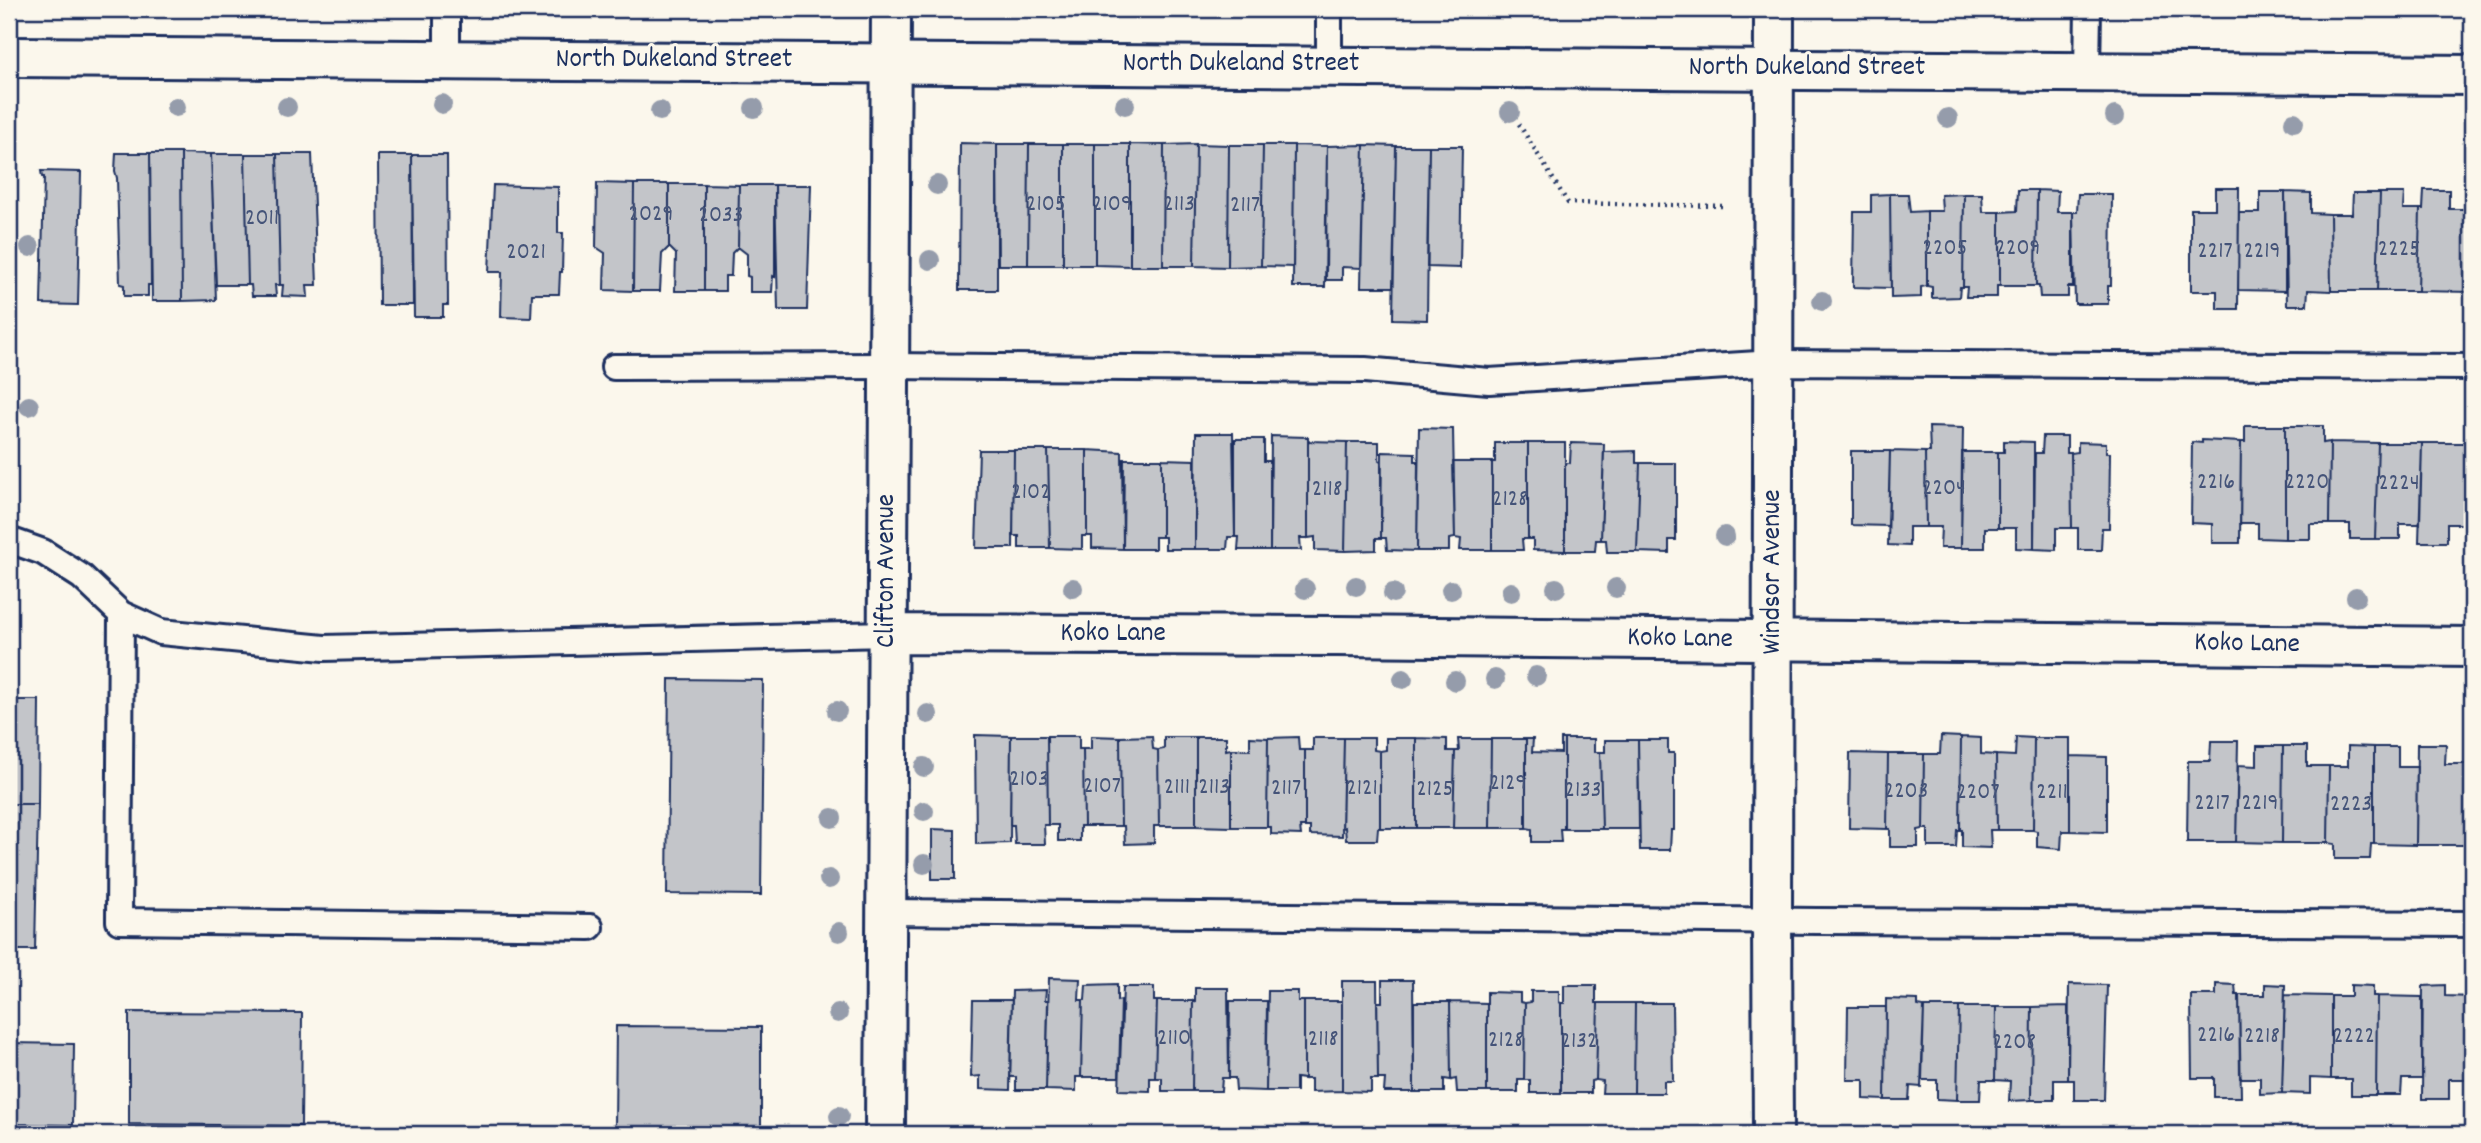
<svg xmlns="http://www.w3.org/2000/svg" width="2481" height="1143" viewBox="0 0 2481 1143" font-family="Dekko,sans-serif">
<rect width="100%" height="100%" fill="#fbf7ec"/>
<filter id="ink" filterUnits="userSpaceOnUse"><feTurbulence type="fractalNoise" baseFrequency=".0143" numOctaves="2"/><feDisplacementMap in="SourceGraphic" scale="14" xChannelSelector="R" yChannelSelector="G"/><feConvolveMatrix kernelMatrix="1 2 1 2 8 2 1 2 1" color-interpolation-filters="sRGB"/></filter>
<g filter="url(#ink)">
<path fill="#c3c5c9" stroke="#1b2f5e" stroke-width="2" d="M960 143 997 144V290H959Z
M997 144H1029L1028 265H998Z
M1029 144H1063V265H1028Z
M1063 144H1095V265H1063Z
M1095 144H1130V266L1095 265Z
M1130 144 1164 145 1163 266H1130Z
M1196 144 1229 145 1228 267 1194 266Z
M1196 144 1194 266H1163L1164 145Z
M1229 145H1263L1261 266 1228 267Z
M1263 145H1294L1293 267 1261 266Z
M1294 145 1327 146 1325 287H1293Z
M1364 145 1396 146 1393 287H1361Z
M1364 145 1361 268 1342 267V280H1326L1327 146Z
M1396 146H1429L1427 320 1393 319Z
M1429 146H1462L1460 268 1427 267Z
M116 153H150L151 285H148V296H124V285L120 284 117 178 115 171Z
M150 153H181L182 301H152Z
M181 153 211 154 216 300 182 301Z
M211 154H245L248 285H216Z
M245 154H277L280 285H275L276 296H252L251 285H248Z
M277 154H312L317 285H307L308 297 282 296 283 285H280Z
M378 155H412L413 305H379Z
M412 155H447L448 305H443V317H414Z
M41 171 81 172 78 305 41 304 44 177H42Z
M597 183 634 184 633 291 604 290 605 253 596 247Z
M634 184H669V247L662 254 660 291H633Z
M669 184H704V291H675L676 254 669 247Z
M704 184 739 185 738 247 732 253 731 276H725V291H704Z
M493 185 558 187V233H563L562 272H560L559 294H532L531 318 501 317 502 272H489Z
M739 185H775V277L773 276 772 292H750V277L747 276V254L738 247Z
M775 185H811L807 310H778Z
M2215 188H2239L2238 309H2217V291H2191V209H2215Z
M2018 190H2037L2036 286H2000V212L2017 211Z
M2037 190 2058 191 2057 212H2073V287H2068V297H2040L2039 286H2036Z
M2424 190H2449V209H2472L2471 292 2418 291 2420 209H2423Z
M2260 192H2285V291L2238 290 2239 213H2260Z
M2285 192 2311 193V213L2330 214 2331 291 2308 290 2307 305H2287Z
M2353 193H2380L2377 291H2331L2330 214H2352Z
M2380 193H2404L2403 209H2420L2418 291H2377Z
M1890 194 1891 288 1853 287 1854 212H1871V195Z
M1890 194H1908L1910 212 1927 211V286L1921 287V297L1891 298Z
M1964 194 1963 287H1960L1959 297 1932 298V287L1927 286V211H1942L1941 195Z
M1964 194H1982L1983 212H2000V286H1997V297H1966L1967 287H1963Z
M2078 194H2112L2111 286H2108V304H2075L2073 212H2077Z
M2245 426H2285V539L2258 538V523H2240L2241 442H2245Z
M2285 426H2323V443L2330 442 2329 524H2310V539H2285Z
M1929 427 1963 428 1961 548H1940L1941 527H1926L1925 452H1930Z
M1419 428 1453 429 1455 538 1449 539V551H1417Z
M1196 433H1233L1235 537H1228L1227 549H1195Z
M1271 436 1308 437V538H1300L1301 550H1270Z
M2043 436H2067V453H2071L2072 528H2056V550L2034 549 2035 453H2042Z
M1235 439H1264V461H1270V550H1238L1239 537H1235Z
M2202 440 2241 442 2240 543H2212V524L2191 523 2192 442 2202 443Z
M1308 441 1347 442 1345 551 1315 550V537L1308 538Z
M2004 441 2034 442V549L2016 548V528H1998V452H2004Z
M1347 442H1379V460L1381 461V538H1376V550L1345 551Z
M2078 442 2106 443V453H2110L2109 528H2102L2101 550H2078V528H2072L2071 453 2078 452Z
M2330 442 2378 443 2375 539H2350V524H2329Z
M1495 443H1528V539H1522L1523 550H1492V462H1495Z
M1528 443H1565V551L1533 550V539H1528Z
M1571 443 1604 444 1601 540H1596L1595 551H1565V462L1570 463Z
M2378 443H2422L2420 524H2400V539H2375Z
M2422 443H2471L2470 524H2447V542H2419Z
M979 450H1014L1013 548H976Z
M1014 450H1048L1050 548H1019V536H1013Z
M1048 450H1087V536H1082V549L1050 548Z
M1087 450 1122 452 1123 549 1092 548V536H1087Z
M1636 451V463H1640L1637 552H1607L1606 540H1601L1604 452Z
M1851 451H1890L1888 526 1851 525Z
M1890 451 1925 452 1926 527H1909V546L1888 545Z
M1382 452 1415 453V461H1418L1417 551 1387 550 1386 538H1381Z
M1962 452H1998V528H1985V548H1961Z
M1124 459H1162V537H1155V549H1123Z
M1162 459 1195 460V549H1165V537H1162Z
M1453 462H1492V550H1460L1461 539 1455 538Z
M1640 463H1676V540H1669V553L1637 552Z
M669 679 763 680 761 895 667 894Z
M9 700H39L38 804H9Z
M975 735 1011 736 1010 843 976 844Z
M1011 736H1047L1048 825H1044L1045 844H1015L1014 825H1010Z
M1047 736H1079V749H1083L1084 826H1080V841H1058V825H1048Z
M1091 736 1120 737 1121 826H1084L1083 749H1091Z
M1152 736 1153 749 1158 750 1159 826H1154V843L1125 844 1124 826H1121L1120 737Z
M1941 736 1961 737 1960 830H1957L1956 847H1928V829H1923L1924 754H1940Z
M1164 737H1196V826H1159L1158 750 1164 749Z
M1196 737H1226V750L1231 749V827L1196 826Z
M1250 737 1268 738 1267 827H1231V749L1250 750Z
M1298 737 1299 750H1305V827H1300L1301 835 1271 834V827H1267L1268 738Z
M1961 737 1981 738V754L1996 755 1997 830H1990L1991 848 1962 847V830H1960Z
M2016 737 2034 738 2033 830H1997L1996 755 2015 756Z
M1313 738H1344L1342 836 1310 835V827H1305V750H1313Z
M1344 738H1374V750L1380 751V828H1378L1377 840H1346L1345 827 1342 828Z
M1386 738H1416V828H1380V751L1386 750Z
M1416 738 1447 739V751H1455L1453 828H1416Z
M2034 738H2070V831H2062L2061 849 2037 847V831L2033 830Z
M1458 739H1491L1490 828H1453L1455 751H1459Z
M1491 739H1526V828H1490Z
M1526 739H1533L1532 752 1561 753V739H1564V829H1560L1561 842H1532V829L1526 828Z
M1564 739H1594V752H1600L1602 829H1564Z
M1605 740H1638L1639 829H1602L1600 752H1605Z
M1638 740H1668V753H1674V830H1671L1670 850H1640Z
M2211 741H2238L2236 842H2187L2188 761H2210Z
M2417 744H2446L2445 764H2469L2468 845H2416Z
M2257 746H2283L2282 843 2236 842 2238 765 2257 766Z
M2283 746H2307V766H2329L2328 843H2282Z
M2348 746 2374 747V844H2371L2370 859H2335V844L2328 843 2329 766H2348Z
M2374 747H2398V767H2417L2416 845 2374 844Z
M1850 753 1888 754 1887 829 1849 828Z
M1888 754H1924L1923 829 1918 830V847H1890V829H1887Z
M2070 756 2107 757V832L2070 831Z
M9 804H38L35 950H9Z
M932 829 955 830V879H932Z
M1049 978 1080 979 1079 1000H1083L1081 1077H1076V1091L1046 1090Z
M1382 980H1413L1414 1092H1384L1385 1079H1378L1377 1002H1382Z
M1342 981H1377L1378 1079H1371V1092L1342 1091Z
M1117 984V1001L1121 1000 1119 1077H1081L1083 1000H1085L1086 985Z
M2069 984 2107 985 2104 1100H2074V1080H2068Z
M2216 984 2235 985 2236 995H2239L2241 1097H2214V1078H2192L2191 995H2216Z
M2265 984 2285 985 2282 1093 2260 1094V1078H2240L2239 995H2265Z
M1564 985H1596V1003H1598L1596 1080 1591 1081V1093H1561V1003H1564Z
M2351 985 2373 986V996H2377L2376 1095H2351V1079H2331V996H2351Z
M2445 985V996L2472 997 2471 1079H2449V1099H2422L2423 986Z
M1123 987H1154V1001H1157L1155 1078H1150V1091L1119 1090Z
M1195 988H1228L1229 1078H1222L1221 1091H1192L1193 1001 1195 1002Z
M1046 990 1045 1000H1048L1046 1090H1016V1077H1010L1012 991Z
M1268 991H1298V1001H1304V1079L1296 1078V1091H1266Z
M1531 991H1559V1002L1561 1003V1093H1530V1080H1524L1525 1003 1531 1002Z
M1487 992 1520 993V1002L1525 1003 1524 1080H1518V1092H1487Z
M2285 995 2331 996V1079L2310 1078V1094L2282 1093Z
M2377 996 2422 997V1079H2402L2401 1095H2376Z
M1886 999 1918 1000V1006L1924 1007 1921 1087 1910 1086 1909 1100H1885Z
M973 1000H1012L1010 1090 980 1089V1076L971 1077Z
M1157 1001H1193L1192 1091H1162V1078H1155Z
M1230 1001H1267L1266 1091 1236 1090 1235 1078H1229Z
M1304 1001H1342V1091L1311 1092V1079H1304Z
M1414 1002H1450L1451 1080 1444 1079V1092H1414Z
M1450 1002 1487 1003V1092H1457L1456 1079 1451 1080Z
M1598 1003H1635L1634 1093H1602L1603 1081 1596 1080Z
M1635 1003H1672L1673 1081H1664V1093H1634Z
M2068 1006V1080H2054V1100H2031L2032 1007Z
M1848 1007H1886L1885 1100 1864 1099V1080H1847Z
M1924 1007H1959L1957 1100 1937 1099V1080H1922Z
M1959 1007H1996L1995 1080H1981L1980 1100H1957Z
M1996 1007H2032L2031 1100 2009 1101 2010 1081 1995 1080Z
M129 1012 302 1013 301 1126 129 1124Z
M616 1026 761 1027V1129L615 1128Z
M9 1043 74 1044 73 1125 9 1124Z"/>
<g fill="none" stroke-linecap="round" stroke-linejoin="round">
<g stroke="#1b2f5e" stroke-width="30">
<path id="lane" d="M447 9V60
M1329 65V9
M2087 71 2088 9
M614 367 889 366 1365 370 1489 381 1774 363 2472 367
M9 540 43 552 82 577 121 614 161 632 324 648 888 634
M121 614 119 921 590 927
M886 912 1817 921 2472 924"/>
</g>
<g stroke="#1b2f5e" stroke-width="44">
<path id="street" d="M888 634 1337 636 2472 647
M885 1134 891 9
M1773 1134 1772 921 1774 9"/>
</g>
<g stroke="#1b2f5e" stroke-width="44">
<path id="secondary" d="M9 57 2472 75"/>
</g>
<path stroke="#1b2f5e" stroke-width="4.5" stroke-dasharray="2 5" stroke-linecap="butt" d="M1519 124 1568 203 1724 206"/>
<use href="#lane" stroke="#fbf7ec" stroke-width="24"/>
<use href="#street" stroke="#fbf7ec" stroke-width="38"/>
<use href="#secondary" stroke="#fbf7ec" stroke-width="38"/>
</g>
<g fill="#959cab">
<circle cx="442" cy="104" r="10"/>
<circle cx="1125" cy="105" r="10"/>
<circle cx="176" cy="107" r="10"/>
<circle cx="287" cy="107" r="10"/>
<circle cx="754" cy="108" r="10"/>
<circle cx="660" cy="111" r="10"/>
<circle cx="1510" cy="112" r="10"/>
<circle cx="2115" cy="116" r="10"/>
<circle cx="1948" cy="118" r="10"/>
<circle cx="2294" cy="122" r="10"/>
<circle cx="937" cy="185" r="10"/>
<circle cx="30" cy="247" r="10"/>
<circle cx="930" cy="260" r="10"/>
<circle cx="1822" cy="301" r="10"/>
<circle cx="29" cy="406" r="10"/>
<circle cx="1725" cy="536" r="10"/>
<circle cx="1356" cy="586" r="10"/>
<circle cx="1073" cy="588" r="10"/>
<circle cx="1556" cy="588" r="10"/>
<circle cx="1616" cy="588" r="10"/>
<circle cx="1305" cy="589" r="10"/>
<circle cx="1451" cy="590" r="10"/>
<circle cx="1511" cy="592" r="10"/>
<circle cx="1393" cy="593" r="10"/>
<circle cx="2356" cy="597" r="10"/>
<circle cx="1536" cy="676" r="10"/>
<circle cx="1403" cy="679" r="10"/>
<circle cx="1495" cy="679" r="10"/>
<circle cx="1455" cy="681" r="10"/>
<circle cx="837" cy="711" r="10"/>
<circle cx="928" cy="714" r="10"/>
<circle cx="924" cy="767" r="10"/>
<circle cx="924" cy="811" r="10"/>
<circle cx="832" cy="818" r="10"/>
<circle cx="924" cy="864" r="10"/>
<circle cx="829" cy="879" r="10"/>
<circle cx="839" cy="932" r="10"/>
<circle cx="838" cy="1013" r="10"/>
<circle cx="839" cy="1116" r="10"/>
</g>
</g>
<g text-anchor="middle" dominant-baseline="central" stroke-width="6" stroke-linejoin="round" paint-order="stroke">
<g font-size="24" fill="#455479">
<text x="1046" y="205">2105</text>
<text x="1112" y="205">2109</text>
<text x="1179" y="205">2113</text>
<text x="1245" y="206">2117</text>
<text x="651" y="215">2029</text>
<text x="721" y="216">2033</text>
<text x="262" y="219">2011</text>
<text x="1945" y="249">2205</text>
<text x="2018" y="249">2209</text>
<text x="2399" y="250">2225</text>
<text x="2215" y="252">2217</text>
<text x="2262" y="252">2219</text>
<text x="526" y="253">2021</text>
<text x="2216" y="483">2216</text>
<text x="2307" y="483">2220</text>
<text x="2399" y="484">2224</text>
<text x="1944" y="489">2204</text>
<text x="1327" y="490">2118</text>
<text x="1031" y="493">2102</text>
<text x="1510" y="500">2128</text>
<text x="1029" y="780">2103</text>
<text x="1508" y="784">2129</text>
<text x="1102" y="787">2107</text>
<text x="1177" y="788">2111</text>
<text x="1214" y="788">2113</text>
<text x="1286" y="789">2117</text>
<text x="1362" y="789">2121</text>
<text x="1435" y="790">2125</text>
<text x="1583" y="791">2133</text>
<text x="1906" y="792">2203</text>
<text x="1978" y="793">2207</text>
<text x="2052" y="793">2211</text>
<text x="2212" y="804">2217</text>
<text x="2260" y="804">2219</text>
<text x="2351" y="805">2223</text>
<text x="2216" y="1036">2216</text>
<text x="2262" y="1037">2218</text>
<text x="2354" y="1037">2222</text>
<text x="1174" y="1039">2110</text>
<text x="1323" y="1040">2118</text>
<text x="1506" y="1041">2128</text>
<text x="1579" y="1042">2132</text>
<text x="2014" y="1043">2208</text>
</g>
<g font-size="28" fill="#1b2f5e" stroke="#fbf7ec">
<text x="674" y="61">North Dukeland Street</text>
<text x="1241" y="65">North Dukeland Street</text>
<text x="1807" y="69">North Dukeland Street</text>
<text transform="translate(888 571) rotate(-90)">Clifton Avenue</text>
<text transform="translate(1774 572) rotate(-90)">Windsor Avenue</text>
<text x="1113" y="635">Koko Lane</text>
<text transform="translate(1680 640) rotate(1)">Koko Lane</text>
<text transform="translate(2247 645) rotate(1)">Koko Lane</text>
</g>
</g>
<rect width="2481" height="1143" fill="none" stroke="#fbf7ec" stroke-width="35"/>
<rect x="18" y="18" width="2446" height="1108" fill="none" stroke="#1b2f5e" stroke-width="2.5" filter="url(#ink)"/>
</svg>
